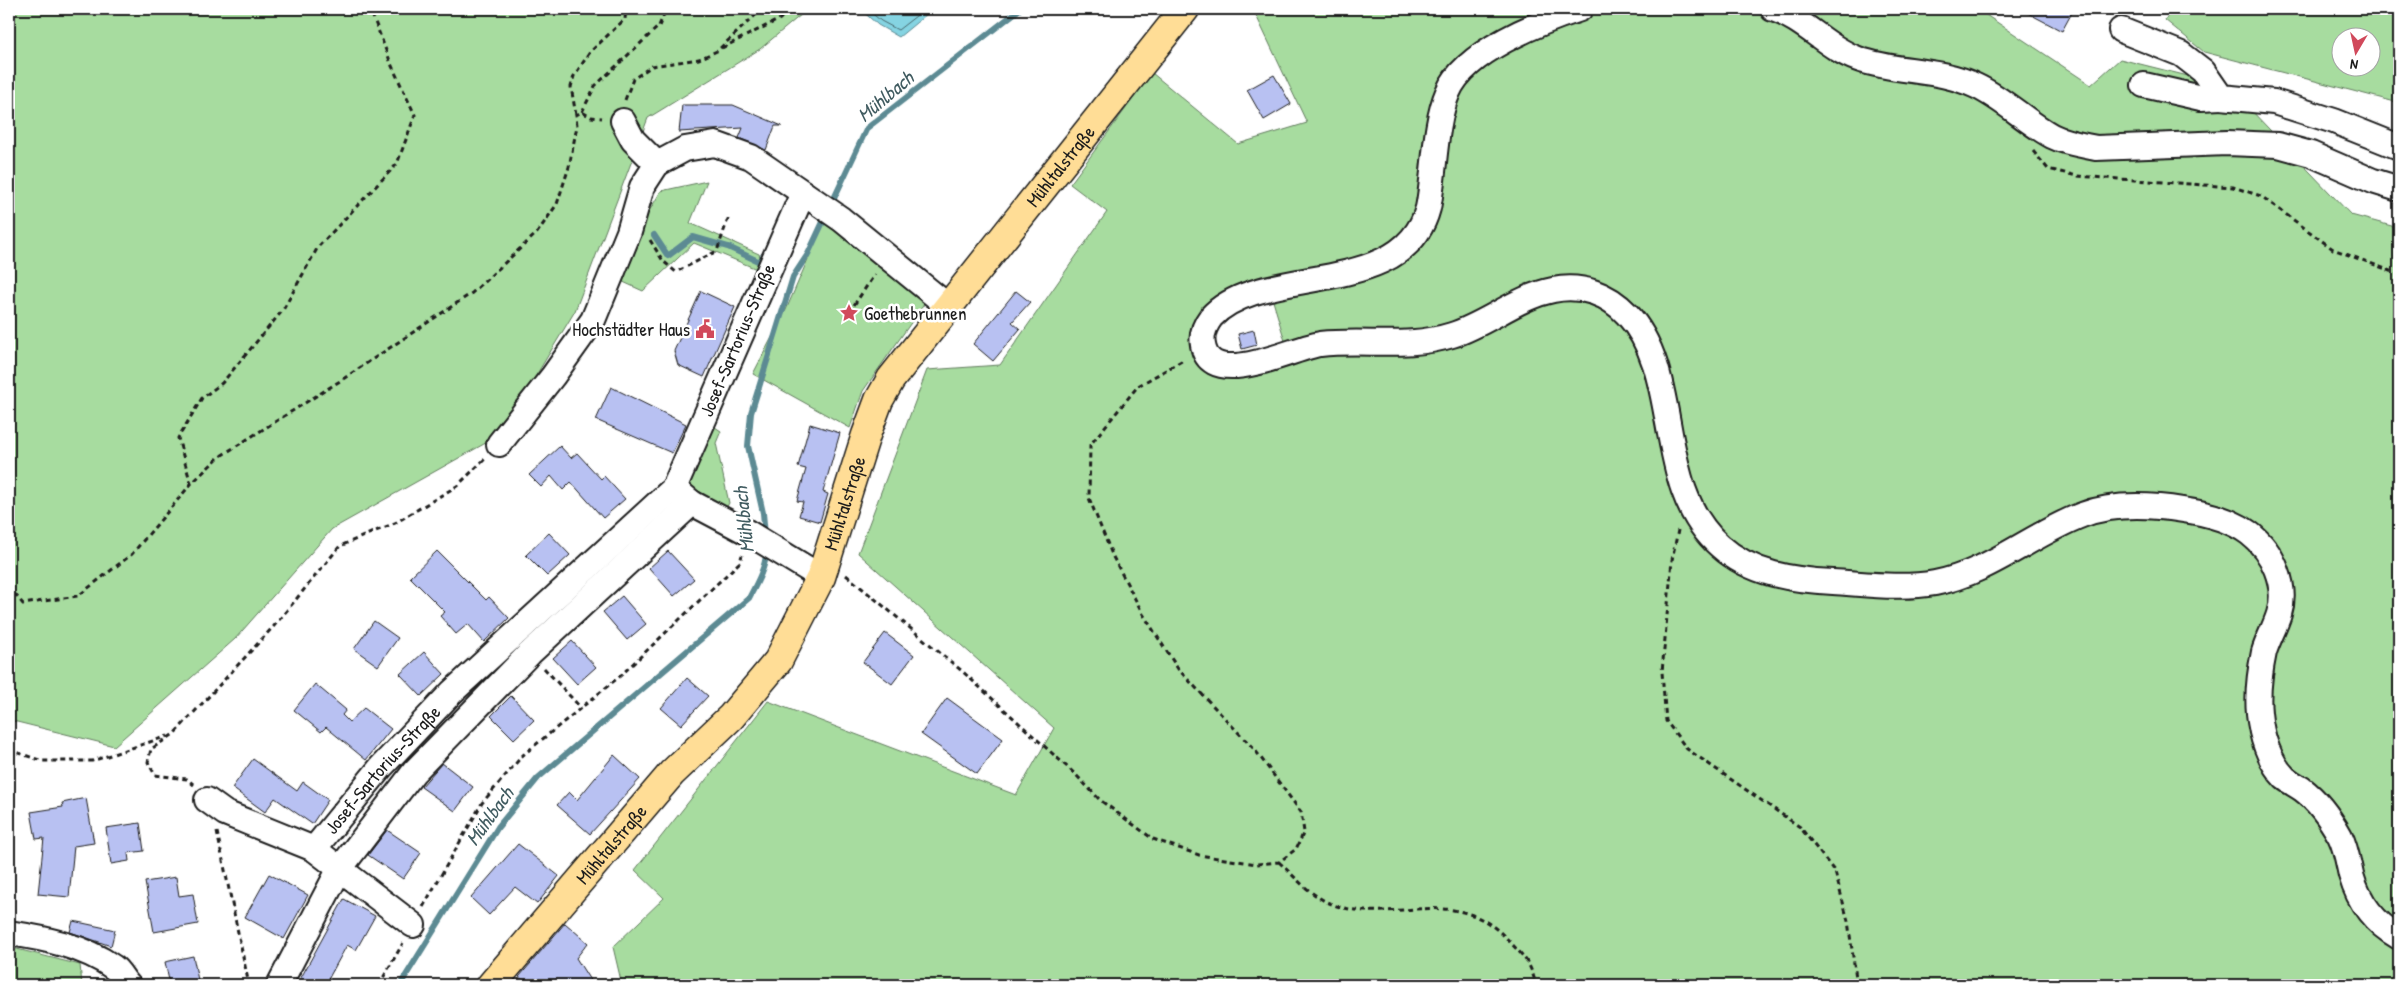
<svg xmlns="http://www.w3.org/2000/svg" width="2408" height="994" viewBox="0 0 2408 994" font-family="'Patrick Hand',sans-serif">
<rect width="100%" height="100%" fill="#fff"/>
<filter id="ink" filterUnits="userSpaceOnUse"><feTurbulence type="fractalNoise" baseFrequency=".02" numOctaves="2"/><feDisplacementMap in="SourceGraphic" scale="10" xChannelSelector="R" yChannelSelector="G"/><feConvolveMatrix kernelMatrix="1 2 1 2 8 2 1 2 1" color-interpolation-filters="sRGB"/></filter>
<g filter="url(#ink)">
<path fill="#a7dc9f" stroke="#627c5e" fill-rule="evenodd" d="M9 9H808L760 49 648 118 575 311 500 435 332 529 235 639 114 746 9 720Z
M1253 9H1977L2091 85 2120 59 2228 86 2351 215 2399 228V985H622L613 947 664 898 635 870 768 701 1016 795 1054 728 858 553 927 370 1000 365 1107 212 1070 184 1152 73 1238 144 1307 123ZM1267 281 1291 361 1194 350 1237 290Z
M2172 9H2399V103L2204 52 2165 20ZM2340 38H2370V68H2340Z
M707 181 690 223 759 254 764 272 694 243 643 291 621 281 632 240 661 191Z
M824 222 927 300 863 391 850 428 753 374 786 310Z
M709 423 721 431 716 443 729 503 725 510 687 490 682 482Z
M9 947 80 965 82 985H9Z"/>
<path fill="#85d4e2" stroke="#5b8a93" d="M860 9H933L899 37 878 25Z"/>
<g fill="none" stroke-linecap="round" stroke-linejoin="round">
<path stroke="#46666b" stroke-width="1" d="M867 9 881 21 898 30 925 9"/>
<path stroke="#5b8a93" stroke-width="6" d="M654 235 668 256 693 237 728 247 760 262 763 256
M765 535 763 513 748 446 751 413 793 277 808 254 867 128 1020 9
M400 985 498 827 538 778 749 598C756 585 767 565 766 550"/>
</g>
<path fill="#b8c1f2" stroke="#1c1c1c" d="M2020 9H2074L2062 31Z
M1274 75 1291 104 1264 120 1247 90Z
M682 105H733L782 126H775L766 150 739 138 743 128 679 132Z
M701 291 735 307 704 377 678 365 674 351Z
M1016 291 1030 302 1012 322 1020 329 993 361 973 344Z
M1254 330 1257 345 1242 349 1238 334Z
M611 387 686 424 672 453 596 420Z
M810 424 840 433 823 492 828 494 820 522 799 516 803 502 797 501 806 469 798 467Z
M560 446 571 458 577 453 601 479 604 476 625 499 603 518 571 482 563 490 551 476 541 487 529 475Z
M549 533 570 555 547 576 526 555Z
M437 551 486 600 489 597 509 618 484 642 468 624 456 634 440 616 445 612 410 577Z
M668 551 694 579 674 596 649 568Z
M622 596 646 624 627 640 603 612Z
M374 621 398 638 378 666 354 649Z
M885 633 914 655 892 684 863 662Z
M572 641 596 667 577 684 553 658Z
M424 652 444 674 421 696 400 674Z
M687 678 708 696 681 725 661 708Z
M315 684 346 710 342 715 349 722 364 708 391 729 366 760 326 727 321 732 294 710Z
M511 696 534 720 514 739 491 716Z
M947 698 1003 739 977 774 921 734Z
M614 755 640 779 590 834 557 805 569 792 577 800Z
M253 759 297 791 303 782 328 800 312 824 275 798 265 812 232 788Z
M442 763 473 787 455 811 421 787Z
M86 798 94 843 74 846 69 897 38 894 44 838 36 839 31 812 63 807 62 803Z
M140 823 144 851 128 853 129 861 111 864 106 828Z
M387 830 421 853 403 879 368 855Z
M518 844 559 876 537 904 515 887 489 915 471 898Z
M269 874 308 895 284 939 245 917Z
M176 877 179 896 193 894 198 924 154 932 145 882Z
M344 899 375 916 356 950 347 945 325 985H297Z
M73 921 115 930 111 946 70 932Z
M565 923 588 943 576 958 593 985H529L519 977Z
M193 956 199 985H170L165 962Z"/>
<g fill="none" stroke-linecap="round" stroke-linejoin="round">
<g stroke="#1c1c1c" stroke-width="28">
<g id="minor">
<path d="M1580 9C1540 22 1465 51 1448 92 1434 124 1435 174 1428 208 1404 300 1261 262 1211 317 1205 325 1201 335 1203 345 1210 391 1293 348 1320 344 1365 339 1408 349 1452 335 1487 324 1517 297 1553 290 1582 284 1608 294 1627 314 1684 375 1652 486 1720 546 1751 574 1792 580 1833 582 1866 584 1902 589 1935 583 1989 573 2032 534 2082 515 2113 503 2151 505 2183 510 2205 513 2231 520 2249 533 2273 551 2288 586 2279 614 2275 627 2268 639 2264 652 2260 671 2257 693 2259 713 2261 735 2269 762 2285 778 2290 782 2296 785 2302 789 2318 801 2330 818 2340 836 2346 848 2348 862 2351 875 2359 903 2374 923 2399 937"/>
<path d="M1773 9C1805 20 1827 48 1858 59 1897 73 1939 68 1976 86 2004 99 2026 122 2052 136 2066 143 2082 145 2096 148L2227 143 2278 145 2311 154 2373 181 2399 189"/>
<path d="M2121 30 2181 54 2203 71 2221 97 2274 102 2334 121 2399 147"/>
<path d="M2144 85 2201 98 2221 97"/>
<path d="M623 121 633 140 657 164 685 149 715 144 751 157 841 219 949 307"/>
<path d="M803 193 674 488 692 503 747 532 821 577"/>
<path d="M499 444 553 376 593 320 629 232 642 187 657 164"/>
<path d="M207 800 225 813 314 849 413 925"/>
<path id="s1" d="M314 849 381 767 452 692 674 488"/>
<path d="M9 933C43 938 84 946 113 967 119 971 123 980 128 985"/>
<path d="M279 985 339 870 414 772 530 653 692 503"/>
</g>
</g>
<g stroke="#1c1c1c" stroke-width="31">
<g id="major">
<path id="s2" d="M491 985 672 773 731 717 778 661 821 577 866 435 879 400 891 379 1185 9"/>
</g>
</g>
<path stroke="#1c1c1c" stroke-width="3" stroke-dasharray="5 4" stroke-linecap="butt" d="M722 48 780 19 788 9
M625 100 633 79 652 66 699 59 717 51 762 9
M582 112 595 86 659 26 666 9
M576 115 571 87 574 76 590 52 625 19 626 9
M2033 151 2048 169 2077 176 2233 187 2261 196 2333 249 2399 274
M650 240 663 261 676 272 717 251 729 216
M854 305 875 274
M191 484 178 438 202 398 222 383 283 310 318 247 397 164 415 115 392 66 370 9
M1678 530 1672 560 1662 672 1666 721 1687 749 1800 827 1835 872 1848 921 1857 985
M846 575 962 671 1076 775 1100 800 1153 839 1199 855 1257 864 1279 862 1296 849 1304 832 1301 812 1255 750 1178 669 1143 614 1113 557 1089 498 1090 445 1138 386 1185 359
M9 587 23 604 78 596 132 554 191 484 219 457 340 381 472 293 537 233 557 204 569 167 577 126 576 115 582 112 591 117 602 118
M544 668 581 708
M9 750 43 761H92L168 736
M194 785 187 779 155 775 148 762 151 749 174 734 274 626 340 546 395 523 457 486 485 459
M217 832 249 985
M1279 862C1297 879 1314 900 1340 907 1400 923 1457 884 1509 941 1525 958 1530 962 1536 985
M423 907 482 803 523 755 619 677 740 562 742 555
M379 985 403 943"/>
<use href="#minor" stroke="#fff" stroke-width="24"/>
<use href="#major" stroke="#ffdd96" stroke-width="28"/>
</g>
</g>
<defs>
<g id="sight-bare" transform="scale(1.5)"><path d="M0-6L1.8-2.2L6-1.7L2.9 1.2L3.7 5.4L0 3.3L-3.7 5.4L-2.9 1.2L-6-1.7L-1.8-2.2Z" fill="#d1495b" stroke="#fff" stroke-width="2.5" paint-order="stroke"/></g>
<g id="civic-bare" transform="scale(1.5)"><path d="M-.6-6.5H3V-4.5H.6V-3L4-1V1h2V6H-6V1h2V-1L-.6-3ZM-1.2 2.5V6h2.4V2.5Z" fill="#d1495b" stroke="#fff" stroke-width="2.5" paint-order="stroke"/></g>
</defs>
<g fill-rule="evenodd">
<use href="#sight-bare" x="849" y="313"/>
<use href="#civic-bare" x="705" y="329"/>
</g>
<g text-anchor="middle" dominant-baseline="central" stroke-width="5" stroke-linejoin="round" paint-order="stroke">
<g font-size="19" fill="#1c1c1c" stroke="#fff">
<text stroke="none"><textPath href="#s2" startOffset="1010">Mühltalstraße</textPath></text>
<text transform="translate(737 340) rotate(-67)">Josef-Sartorius-Straße</text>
<text stroke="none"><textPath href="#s2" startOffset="605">Mühltalstraße</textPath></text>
<text stroke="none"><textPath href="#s1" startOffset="105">Josef-Sartorius-Straße</textPath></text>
<text stroke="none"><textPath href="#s2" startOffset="185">Mühltalstraße</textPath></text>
</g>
<g font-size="19" fill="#1c1c1c" stroke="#fff" text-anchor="start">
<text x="864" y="313">Goethebrunnen</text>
<text x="690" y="329" text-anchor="end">Hochstädter Haus</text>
</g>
<g font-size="20" font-style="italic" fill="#415c61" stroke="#fff">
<text transform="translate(885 96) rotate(-40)">Mühlbach</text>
<text transform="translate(743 520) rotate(-96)">Mühlbach</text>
<text transform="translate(489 816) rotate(-54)">Mühlbach</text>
</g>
</g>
<rect width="2408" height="994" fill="none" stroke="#fff" stroke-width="30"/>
<rect x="15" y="15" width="2378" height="964" fill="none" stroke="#1c1c1c" stroke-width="2" filter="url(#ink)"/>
<g transform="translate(2356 52) rotate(189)"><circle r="24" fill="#ffffff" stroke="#a4a4a4"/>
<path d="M0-4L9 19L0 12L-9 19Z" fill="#d1495b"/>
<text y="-8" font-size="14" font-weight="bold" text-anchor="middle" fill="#1c1c1c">N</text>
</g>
</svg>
